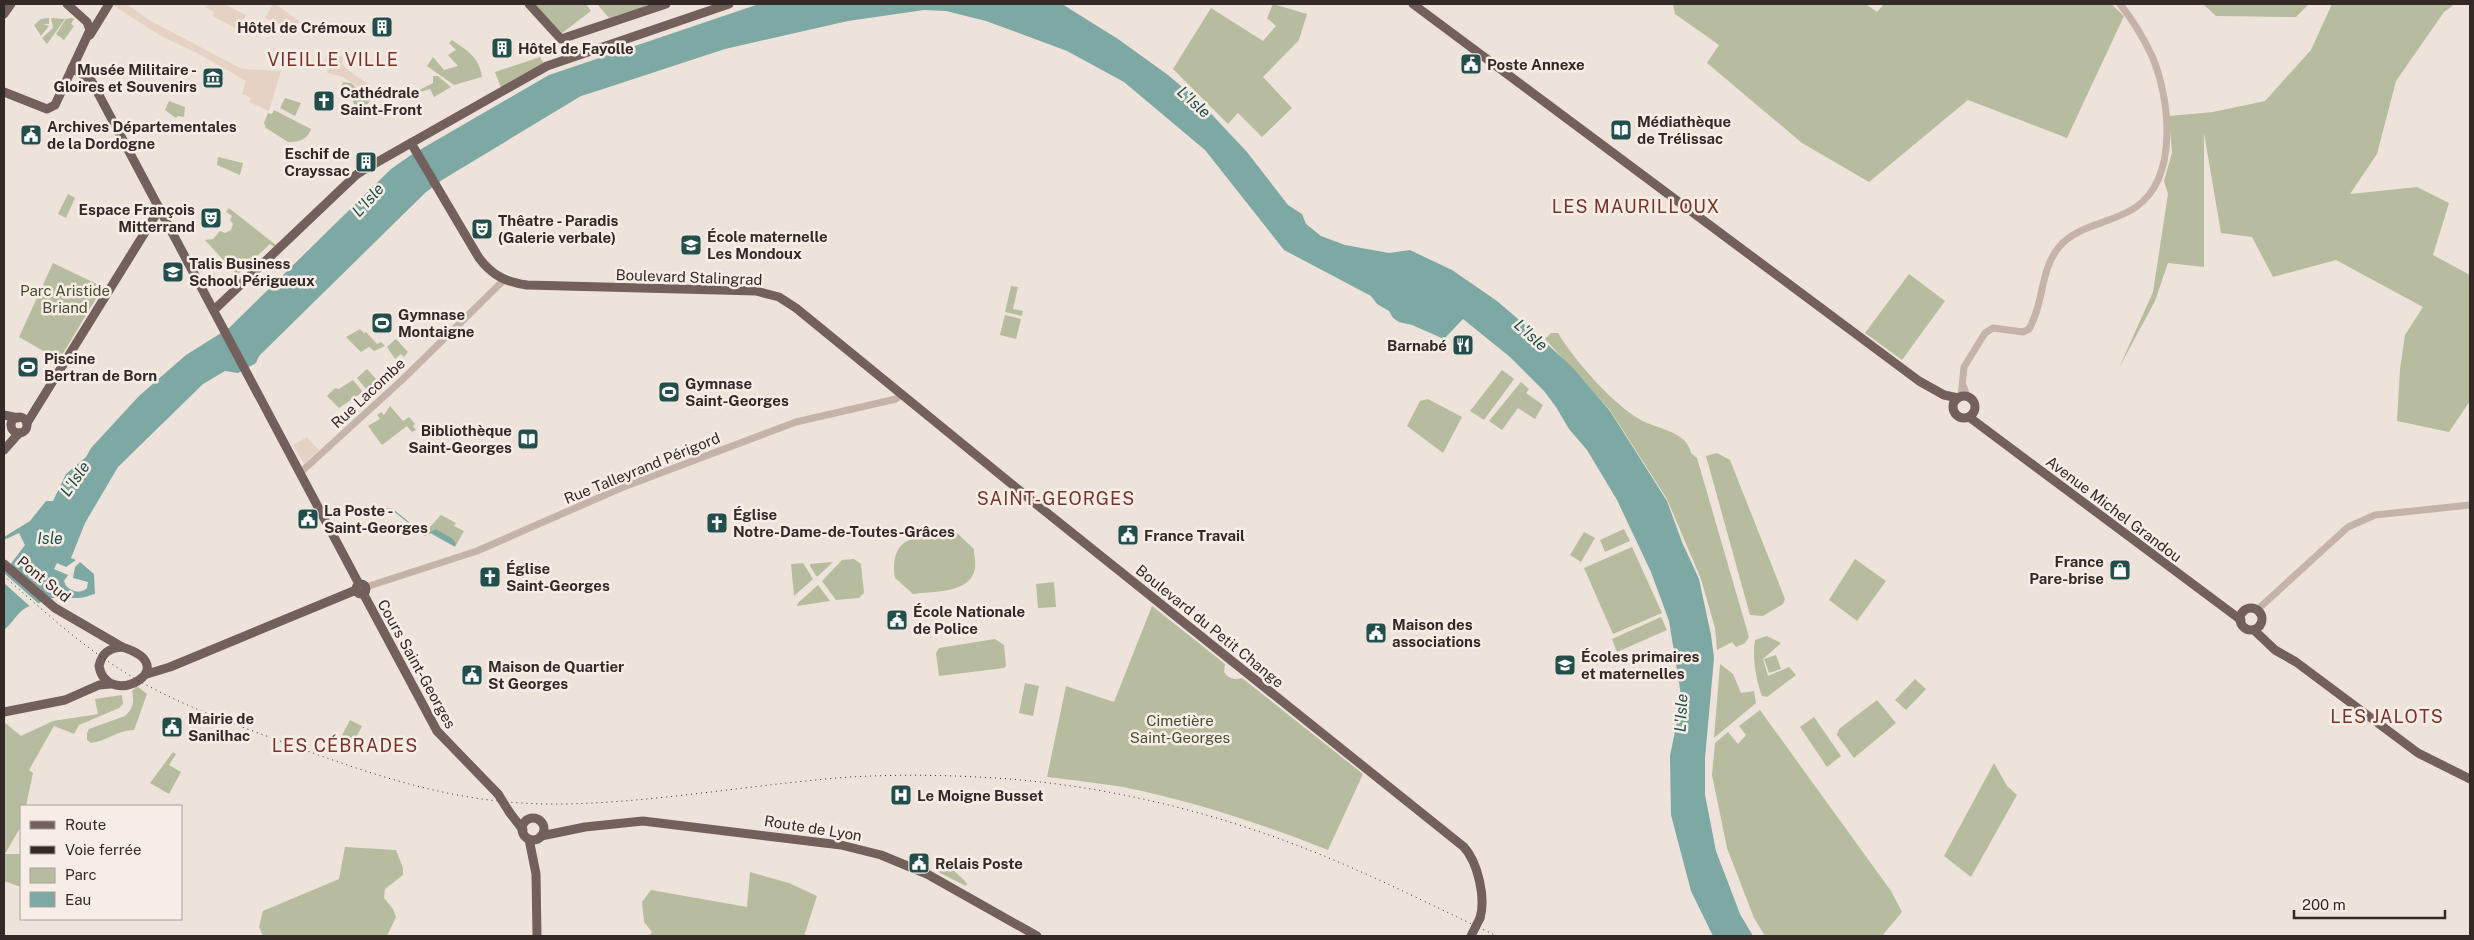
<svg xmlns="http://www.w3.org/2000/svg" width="2474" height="940" viewBox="0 0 2474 940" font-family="'Public Sans',sans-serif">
  <rect width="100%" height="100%" fill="#eee3db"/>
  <g fill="#b6bc9d">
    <polygon points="534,4 586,4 591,11 562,33"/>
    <polygon points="597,4 655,4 609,18"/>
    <polygon points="1273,4 1307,14 1299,40 1263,77 1292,108 1262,137 1238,113 1228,124 1173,69 1211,8 1263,41 1276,26 1267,18"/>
    <polygon points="1673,4 1866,4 1877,12 1884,4 2111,4 2124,16 2067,138 1968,100 1869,182 1802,143 1707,63 1719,45 1675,14"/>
    <polygon points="2203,4 2309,4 2296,17 2216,16"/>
    <polygon points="2332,4 2455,4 2444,12 2396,81 2377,154 2350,194 2417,187 2449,203 2433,255 2470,275 2470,401 2449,432 2397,421 2400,369 2405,335 2423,307 2336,260 2273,277 2252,237 2221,233 2204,133 2204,267 2168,263 2155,301 2119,368 2153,292 2168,194 2164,181 2172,153 2169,116 2213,112 2265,101 2311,50"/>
    <polygon points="49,18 49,24 43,24 49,26 41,36 34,25 41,19"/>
    <polygon points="51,18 65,19 47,44 42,38 53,28"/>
    <polygon points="72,18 74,19 71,24 74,26 64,40 56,34 66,19"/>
    <path d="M452,40c16,11 27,17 30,37l-28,8 -27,-19 6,-9 11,13 14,-4 -10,-11 8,-5 -7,-7z"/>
    <polygon points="540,57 544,64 501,88 495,72"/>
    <polygon points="433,76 438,76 451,87 434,97 430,89 420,92 419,90 433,83"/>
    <polygon points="343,82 351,83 370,100 361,117 349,116 350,112 359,112 360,108 353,103 354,99 340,94 345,91 341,87"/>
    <polygon points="285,98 301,103 295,116 280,108"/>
    <polygon points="169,101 185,107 184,117 178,116 176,118 165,110"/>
    <path d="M274,110l37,19c-4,11 -12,13 -23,13l-22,-14 -2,-5 4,-10 4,1z"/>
    <polygon points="218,157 243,163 240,175 217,165"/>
    <polygon points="68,194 75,198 66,218 58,214"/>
    <polygon points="229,208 276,245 274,247 270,244 237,275 205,240 213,239 220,231 225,233 231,230 233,224 230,220 232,216 226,212"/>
    <polygon points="53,263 103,287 59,360 19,337"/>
    <polygon points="1909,274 1945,301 1902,360 1865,333"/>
    <polygon points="1011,286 1018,287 1013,309 1023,311 1022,316 1005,312"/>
    <polygon points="1005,315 1021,319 1016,339 1000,335"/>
    <polygon points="360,329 364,333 366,332 377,344 381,342 385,346 374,351 369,347 361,352 346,337"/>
    <path d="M1551,333h7c17,28 53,69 81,86 17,10 48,12 52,34l6,5 52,179 -4,6 -9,4 -4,-5 -15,8 -2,-22 -14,-49 -34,-80 -57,-89 -65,-71z"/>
    <polygon points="396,339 408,352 404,357 401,354 395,359 387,347"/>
    <polygon points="367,369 376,379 376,383 366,389 357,378"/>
    <polygon points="1502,370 1514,379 1484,420 1470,411"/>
    <polygon points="353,380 363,392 339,408 327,396 335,388 339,389"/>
    <polygon points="1521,382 1529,389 1526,393 1543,405 1535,419 1518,408 1502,430 1489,421"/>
    <polygon points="1428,399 1462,417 1443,453 1407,426 1420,401"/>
    <polygon points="390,406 403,421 409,417 415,424 413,426 416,430 412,432 407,426 382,445 368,426 380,419 377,415 381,412 384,415"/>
    <polygon points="1717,453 1730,460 1785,599 1783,604 1763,616 1750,615 1706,456"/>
    <polygon points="441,515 456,523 454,526 464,531 455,547 426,531"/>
    <polygon points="1624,529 1630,541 1605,552 1600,540"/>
    <polygon points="1584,532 1595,538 1581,562 1570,555"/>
    <path d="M957,533l17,16c0,6 2,13 1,20 -5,25 -42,22 -62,25l-18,-16c-6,-47 26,-40 62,-45z"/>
    <polygon points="1632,547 1662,613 1613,634 1584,568"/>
    <polygon points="854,559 861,564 864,593 859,598 836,600 822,581 842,560"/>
    <polygon points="1855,559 1886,581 1857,621 1829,600"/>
    <polygon points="833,562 817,577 810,566 810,564"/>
    <polygon points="803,563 813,579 794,596 791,564"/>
    <polygon points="1054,582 1056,607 1038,608 1036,584"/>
    <polygon points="818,585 830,601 797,606 798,603"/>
    <path d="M1152,606l73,58 -1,8c5,7 10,8 18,6l121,96 -35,76c-66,-26 -135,-49 -205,-63 -25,-4 -50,-7 -76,-10l19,-91 48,16z"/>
    <polygon points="1661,617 1667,630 1617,652 1612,639"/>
    <path d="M1767,636l14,7 -18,16 5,17 21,-9 7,8 -29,22 -5,-1c-6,-16 -10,-39 -7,-56z"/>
    <polygon points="995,639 1004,645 1006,666 1004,668 939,676 936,653 939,648"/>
    <polygon points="1776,655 1781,669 1769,673 1764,659"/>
    <polygon points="1720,664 1733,674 1741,693 1754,691 1756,703 1714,738"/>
    <polygon points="1915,679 1926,689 1906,710 1895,700"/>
    <polygon points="1025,683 1039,686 1033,716 1019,713"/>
    <path d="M137,686l10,8 -13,36c-16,0 -27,11 -43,13l-4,-3v-7l2,-4 36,-13c9,-8 9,-15 7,-25z"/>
    <polygon points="122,695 123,704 119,708 79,725 74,734 54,726 29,770 33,773 26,806 21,806 21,826 5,854 21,854 21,887 4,881 4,722 21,736 53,721 98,714 95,699"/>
    <polygon points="1877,700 1896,723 1854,758 1837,735 1839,729"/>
    <polygon points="1760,710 1891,891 1902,912 1882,936 1765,936 1754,918 1727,848 1712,775 1715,743 1728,732 1738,744 1746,735 1739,726"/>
    <polygon points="1814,717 1841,756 1827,767 1800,727"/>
    <polygon points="350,720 362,726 350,750 338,743"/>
    <polygon points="173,752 176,754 169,765 181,772 169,794 150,783"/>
    <polygon points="1994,763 2007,786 2017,795 1971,877 1944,856"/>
    <polygon points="345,847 396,850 403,868 403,875 385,889 384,898 393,909 396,917 387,936 263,936 259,927 263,911 339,879"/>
    <polygon points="935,857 941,859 964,880 967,884 966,886 940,873 938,869 940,866"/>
    <polygon points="750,872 789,883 817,896 804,936 649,936 652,932 644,922 642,902 651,890 747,907"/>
  </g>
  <g fill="#e5d2c4">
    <polygon points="111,4 127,4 149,20 242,69 281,71 269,111 249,102 251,98 242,94 246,81 199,54 161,36"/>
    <polygon points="208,4 224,4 246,15 237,29 213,16 214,12 205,7"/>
    <polygon points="273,4 276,4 300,22 291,30 265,18"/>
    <polygon points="328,52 343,57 342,64 345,68 368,84 382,101 343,77 327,73 329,63 324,61"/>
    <polygon points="307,437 319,450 304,464 293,445"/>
  </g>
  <g fill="#7ea8a4">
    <path d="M759,4h303l56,35 50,36 32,27 47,50 41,53 14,9 4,10 15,12 24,9 44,8 21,-3 42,20 45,31 48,41 27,25 38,44 57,90 15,41 17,37 12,56 3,23 -9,100v37l11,56 24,63 13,22h-40l-22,-45 -20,-76 -1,-59 8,-40h2l1,-21 -12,-74 -18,-49 -34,-72 -30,-50 -18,-21 -13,-22 -12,-16 -34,-34 -47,-38 -19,20 -32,-14 -13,-3 -6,-4 -4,-7 -12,-7 -6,-8 -87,-46 -79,-100 -81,-68 -57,-31 -81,-30 -40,-10 -22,-1 -76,11 -123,28 -125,41 -19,6 -139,84 -17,13 -166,163 -3,7 -18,10 -13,-2 -22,13 -85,83 -33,56 -14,35 5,2 -10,7 -9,-4 -3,6 14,6 -4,6 2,5c6,6 14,8 21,2l1,-6 -15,-4 2,-11 5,-5 14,12 1,20c-5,1 -11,4 -16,4 -17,1 -34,-5 -46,11l-3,-3c-12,4 -16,16 -26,24v-71l6,6 15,-20 -6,-12 -15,7v-3l26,-16 16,-20h7l13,-27 20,-17 5,-9 48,-52 47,-41 43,-27 162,-159 20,-14 138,-80z"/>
    <polygon points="384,508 393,509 425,535 436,529 453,539 456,544 454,546 431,533 425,536 392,510"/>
  </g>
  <polygon fill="#eee3db" points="4,573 39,604 34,610 4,583"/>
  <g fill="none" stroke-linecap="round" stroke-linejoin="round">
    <g stroke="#c5b2a9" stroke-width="7">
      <polyline points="1963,385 1967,396"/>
      <path d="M1961,397l3,-30 21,-34 8,-5 30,4 6,-3c15,-25 11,-60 30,-82 19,-23 53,-23 77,-40 43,-30 34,-109 16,-151 -9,-19 -20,-37 -32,-52"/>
      <polyline points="301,472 402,380 504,280"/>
      <polyline points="366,587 477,551 621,488 796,422 896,399 901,394"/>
      <polyline points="2257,610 2348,527 2375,515 2470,505"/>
    </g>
    <g stroke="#735f5b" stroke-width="9">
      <polyline points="529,4 561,39 666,4"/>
      <polyline points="1413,4 1919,381 1944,395 1958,398"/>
      <polyline points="4,14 11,4"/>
      <polyline points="90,35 109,4"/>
      <polyline points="72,68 91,80 359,584"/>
      <polyline points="4,92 47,109 55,105 90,30 87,22 67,4"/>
      <path d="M411,143l68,115c13,17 26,24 48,27l229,6 23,6 17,11 240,196 428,343c14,16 22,51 16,71"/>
      <polyline points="214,310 356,175 365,169 547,66 729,4"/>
      <circle cx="1964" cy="407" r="11"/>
      <polyline points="4,415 18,418"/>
      <polyline points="1969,417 2241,620"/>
      <circle cx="19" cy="425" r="8"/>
      <polyline points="27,423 160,208"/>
      <polyline points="4,450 19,433"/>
      <polyline points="4,564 55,608 122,647"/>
      <circle cx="361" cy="589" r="5"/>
      <polyline points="363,593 437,731 498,794"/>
      <circle cx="2251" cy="619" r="11"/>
      <polyline points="2254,630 2275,650 2296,662 2418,753 2470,779"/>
      <path d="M122,647c65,20 -15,64 -23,19 3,-13 10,-18 23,-19z"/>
      <polyline points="147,674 170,667 356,590"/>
      <polyline points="4,712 65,700 99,685 110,684"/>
      <polyline points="510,813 523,830"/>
      <circle cx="533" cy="829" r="11"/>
      <polyline points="541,836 585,827 643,821 841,845 881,855 927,874 1037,936"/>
      <polyline points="529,839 536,874 537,936"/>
    </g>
    <path stroke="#332a28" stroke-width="1" stroke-dasharray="1 4" stroke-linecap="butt" d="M4,576c35,31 71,64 111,90 51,34 108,54 165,75 98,36 180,65 285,63 95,-2 190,-20 285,-27 53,-3 106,-2 159,2 102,8 204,33 300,71 64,25 126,57 188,86"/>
    <g stroke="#735f5b" stroke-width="9">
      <polyline points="498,794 510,813"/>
      <polyline points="1471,936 1480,918"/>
    </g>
  </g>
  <defs>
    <g id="building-square" transform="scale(1.125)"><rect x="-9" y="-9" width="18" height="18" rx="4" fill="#224f4c" stroke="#f7ede7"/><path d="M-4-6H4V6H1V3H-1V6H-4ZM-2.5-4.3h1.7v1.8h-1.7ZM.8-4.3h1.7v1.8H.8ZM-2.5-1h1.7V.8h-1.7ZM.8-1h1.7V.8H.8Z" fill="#fff"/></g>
    <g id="civic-square" transform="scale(1.125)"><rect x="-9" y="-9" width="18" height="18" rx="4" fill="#224f4c" stroke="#f7ede7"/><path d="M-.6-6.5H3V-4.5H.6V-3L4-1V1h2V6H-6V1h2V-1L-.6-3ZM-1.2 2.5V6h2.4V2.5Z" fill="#fff"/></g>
    <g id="museum-square" transform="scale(1.125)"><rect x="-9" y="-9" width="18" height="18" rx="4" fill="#224f4c" stroke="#f7ede7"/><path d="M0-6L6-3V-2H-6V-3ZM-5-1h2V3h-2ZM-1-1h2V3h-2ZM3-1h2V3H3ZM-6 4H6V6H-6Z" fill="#fff"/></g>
    <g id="church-square" transform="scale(1.125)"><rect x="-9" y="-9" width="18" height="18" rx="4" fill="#224f4c" stroke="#f7ede7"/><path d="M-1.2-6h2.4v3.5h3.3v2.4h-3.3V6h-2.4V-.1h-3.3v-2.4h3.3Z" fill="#fff"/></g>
    <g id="library-square" transform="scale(1.125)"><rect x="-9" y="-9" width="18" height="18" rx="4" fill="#224f4c" stroke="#f7ede7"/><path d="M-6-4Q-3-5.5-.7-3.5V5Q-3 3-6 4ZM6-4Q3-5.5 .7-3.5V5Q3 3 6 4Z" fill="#fff"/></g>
    <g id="theatre-square" transform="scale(1.125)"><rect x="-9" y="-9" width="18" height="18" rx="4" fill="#224f4c" stroke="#f7ede7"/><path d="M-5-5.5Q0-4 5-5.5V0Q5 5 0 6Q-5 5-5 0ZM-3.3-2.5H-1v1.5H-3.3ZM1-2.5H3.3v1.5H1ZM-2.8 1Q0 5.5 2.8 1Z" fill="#fff"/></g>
    <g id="school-square" transform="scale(1.125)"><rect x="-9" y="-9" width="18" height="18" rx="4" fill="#224f4c" stroke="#f7ede7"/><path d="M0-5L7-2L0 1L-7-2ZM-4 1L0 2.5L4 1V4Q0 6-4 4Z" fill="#fff"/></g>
    <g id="university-square" transform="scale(1.125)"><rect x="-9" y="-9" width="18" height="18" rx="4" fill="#224f4c" stroke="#f7ede7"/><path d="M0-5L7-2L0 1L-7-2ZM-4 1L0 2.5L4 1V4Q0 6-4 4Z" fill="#fff"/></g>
    <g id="stadium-square" transform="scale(1.125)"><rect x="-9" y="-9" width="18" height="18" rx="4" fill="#224f4c" stroke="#f7ede7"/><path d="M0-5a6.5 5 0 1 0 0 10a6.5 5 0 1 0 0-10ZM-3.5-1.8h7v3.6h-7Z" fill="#fff"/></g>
    <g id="restaurant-square" transform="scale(1.125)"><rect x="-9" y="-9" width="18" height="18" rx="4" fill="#224f4c" stroke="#f7ede7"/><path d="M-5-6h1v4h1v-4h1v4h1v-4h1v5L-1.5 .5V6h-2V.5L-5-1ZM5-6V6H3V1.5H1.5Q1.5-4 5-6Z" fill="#fff"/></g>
    <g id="shop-square" transform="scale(1.125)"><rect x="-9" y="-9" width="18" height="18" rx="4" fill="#224f4c" stroke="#f7ede7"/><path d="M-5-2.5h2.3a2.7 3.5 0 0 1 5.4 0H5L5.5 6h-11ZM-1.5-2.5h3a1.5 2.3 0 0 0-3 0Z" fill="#fff"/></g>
    <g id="hospital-square" transform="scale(1.125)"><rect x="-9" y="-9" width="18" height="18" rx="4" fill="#224f4c" stroke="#f7ede7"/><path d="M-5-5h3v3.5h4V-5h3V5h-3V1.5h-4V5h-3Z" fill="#fff"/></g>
  </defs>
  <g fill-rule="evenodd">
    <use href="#building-square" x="382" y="27"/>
    <use href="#building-square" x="502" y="48"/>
    <use href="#civic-square" x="1471" y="64"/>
    <use href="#museum-square" x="213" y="78"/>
    <use href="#church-square" x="324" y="101"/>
    <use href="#library-square" x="1621" y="130"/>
    <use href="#civic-square" x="31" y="135"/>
    <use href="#building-square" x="366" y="162"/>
    <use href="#theatre-square" x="211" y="218"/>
    <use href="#theatre-square" x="482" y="229"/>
    <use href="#school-square" x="691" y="245"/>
    <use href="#university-square" x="173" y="272"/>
    <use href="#stadium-square" x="382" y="323"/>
    <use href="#restaurant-square" x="1463" y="345"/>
    <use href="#stadium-square" x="28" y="367"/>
    <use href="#stadium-square" x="669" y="392"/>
    <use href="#library-square" x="528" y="439"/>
    <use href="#civic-square" x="308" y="519"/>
    <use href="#church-square" x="717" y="523"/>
    <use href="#civic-square" x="1128" y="535"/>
    <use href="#shop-square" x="2120" y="570"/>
    <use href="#church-square" x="490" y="577"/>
    <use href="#civic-square" x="897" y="620"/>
    <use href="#civic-square" x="1376" y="633"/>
    <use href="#school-square" x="1565" y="665"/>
    <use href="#civic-square" x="472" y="675"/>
    <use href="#civic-square" x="172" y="727"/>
    <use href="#hospital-square" x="901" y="795"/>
    <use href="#civic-square" x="919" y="863"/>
  </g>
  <g text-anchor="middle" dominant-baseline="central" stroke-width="5" stroke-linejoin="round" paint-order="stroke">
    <g font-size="15" font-weight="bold" fill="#332a28" stroke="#f7ede7" text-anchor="start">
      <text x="366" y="27" text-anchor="end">Hôtel de Crémoux</text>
      <text x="518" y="48">Hôtel de Fayolle</text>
      <text x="1487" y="64">Poste Annexe</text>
      <text x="197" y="69" text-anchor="end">Musée Militaire -<tspan x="197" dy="17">Gloires et Souvenirs</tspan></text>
      <text x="340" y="92">Cathédrale<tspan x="340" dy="17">Saint-Front</tspan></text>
      <text x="1637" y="121">Médiathèque<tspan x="1637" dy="17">de Trélissac</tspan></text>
      <text x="47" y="126">Archives Départementales<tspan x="47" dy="17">de la Dordogne</tspan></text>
      <text x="350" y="153" text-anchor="end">Eschif de<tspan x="350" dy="17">Crayssac</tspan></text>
      <text x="195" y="209" text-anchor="end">Espace François<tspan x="195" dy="17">Mitterrand</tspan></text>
      <text x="498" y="220">Thêatre - Paradis<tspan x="498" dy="17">(Galerie verbale)</tspan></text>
      <text x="707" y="236">École maternelle<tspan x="707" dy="17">Les Mondoux</tspan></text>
      <text x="189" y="263">Talis Business<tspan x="189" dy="17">School Périgueux</tspan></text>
      <text x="398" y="314">Gymnase<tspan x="398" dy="17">Montaigne</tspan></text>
      <text x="1447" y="345" text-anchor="end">Barnabé</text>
      <text x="44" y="358">Piscine<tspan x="44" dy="17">Bertran de Born</tspan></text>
      <text x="685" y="383">Gymnase<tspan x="685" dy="17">Saint-Georges</tspan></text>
      <text x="512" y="430" text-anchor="end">Bibliothèque<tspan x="512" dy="17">Saint-Georges</tspan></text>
      <text x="324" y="510">La Poste -<tspan x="324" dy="17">Saint-Georges</tspan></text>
      <text x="733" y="514">Église<tspan x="733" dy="17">Notre-Dame-de-Toutes-Grâces</tspan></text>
      <text x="1144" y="535">France Travail</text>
      <text x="2104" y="561" text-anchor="end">France<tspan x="2104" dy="17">Pare-brise</tspan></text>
      <text x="506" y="568">Église<tspan x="506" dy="17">Saint-Georges</tspan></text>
      <text x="913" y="611">École Nationale<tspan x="913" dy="17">de Police</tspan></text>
      <text x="1392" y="624">Maison des<tspan x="1392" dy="17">associations</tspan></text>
      <text x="1581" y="656">Écoles primaires<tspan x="1581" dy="17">et maternelles</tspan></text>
      <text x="488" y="666">Maison de Quartier<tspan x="488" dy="17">St Georges</tspan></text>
      <text x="188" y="718">Mairie de<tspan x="188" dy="17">Sanilhac</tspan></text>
      <text x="917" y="795">Le Moigne Busset</text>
      <text x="935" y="863">Relais Poste</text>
    </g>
    <g font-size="15" fill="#332a28" stroke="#f7ede7">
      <text transform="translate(689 277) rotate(2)">Boulevard Stalingrad</text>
      <text transform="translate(368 393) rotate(-43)">Rue Lacombe</text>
      <text transform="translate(642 468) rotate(-22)">Rue Talleyrand Périgord</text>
      <text transform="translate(2114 509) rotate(37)">Avenue Michel Grandou</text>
      <text transform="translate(44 579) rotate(39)">Pont Sud</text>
      <text transform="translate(1210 626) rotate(39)">Boulevard du Petit Change</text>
      <text transform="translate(417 664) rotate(61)">Cours Saint-Georges</text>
      <text transform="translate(813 828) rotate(9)">Route de Lyon</text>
    </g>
    <g font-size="15" fill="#474e2f" stroke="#f7ede7">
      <text x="65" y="290">Parc Aristide<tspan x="65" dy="17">Briand</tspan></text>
      <text x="1180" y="720">Cimetière<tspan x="1180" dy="17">Saint-Georges</tspan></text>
    </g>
    <g font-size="16" font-style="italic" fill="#224f4c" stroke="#f7ede7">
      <text transform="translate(1194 102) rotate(42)">L'Isle</text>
      <text transform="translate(368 200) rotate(-48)">L'Isle</text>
      <text transform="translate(1531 335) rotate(42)">L'Isle</text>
      <text transform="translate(75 479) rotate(-55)">L'Isle</text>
      <text x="50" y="538">Isle</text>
      <text transform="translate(1681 713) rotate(-87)">L'Isle</text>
    </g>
    <g font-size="18" letter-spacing="1" fill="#78322a" stroke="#f7ede7">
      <text x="333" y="59">VIEILLE VILLE</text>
      <text x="1636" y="206">LES MAURILLOUX</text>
      <text x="1056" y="498">SAINT-GEORGES</text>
      <text x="2387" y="716">LES JALOTS</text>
      <text x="345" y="745">LES CÉBRADES</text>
    </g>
  </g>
  <rect width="2474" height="940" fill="none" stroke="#332a28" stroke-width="10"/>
  <rect x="20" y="805" width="162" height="115" fill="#f7ede7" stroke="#a99f9b"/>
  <rect x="30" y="821" width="25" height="8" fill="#735f5b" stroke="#a99f9b"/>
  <text x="65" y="830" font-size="15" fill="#332a28">Route</text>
  <rect x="30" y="846" width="25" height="8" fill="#332a28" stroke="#a99f9b"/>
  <text x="65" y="855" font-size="15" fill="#332a28">Voie ferrée</text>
  <rect x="30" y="868" width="25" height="15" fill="#b6bc9d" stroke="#a99f9b"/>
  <text x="65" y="880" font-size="15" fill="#332a28">Parc</text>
  <rect x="30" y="892" width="25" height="15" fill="#7ea8a4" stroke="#a99f9b"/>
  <text x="65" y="905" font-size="15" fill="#332a28">Eau</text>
  <path d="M2294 910v8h151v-8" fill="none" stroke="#332a28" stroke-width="2.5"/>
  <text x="2302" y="910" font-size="15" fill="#332a28" stroke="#f7ede7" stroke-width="4" paint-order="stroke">200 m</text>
</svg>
